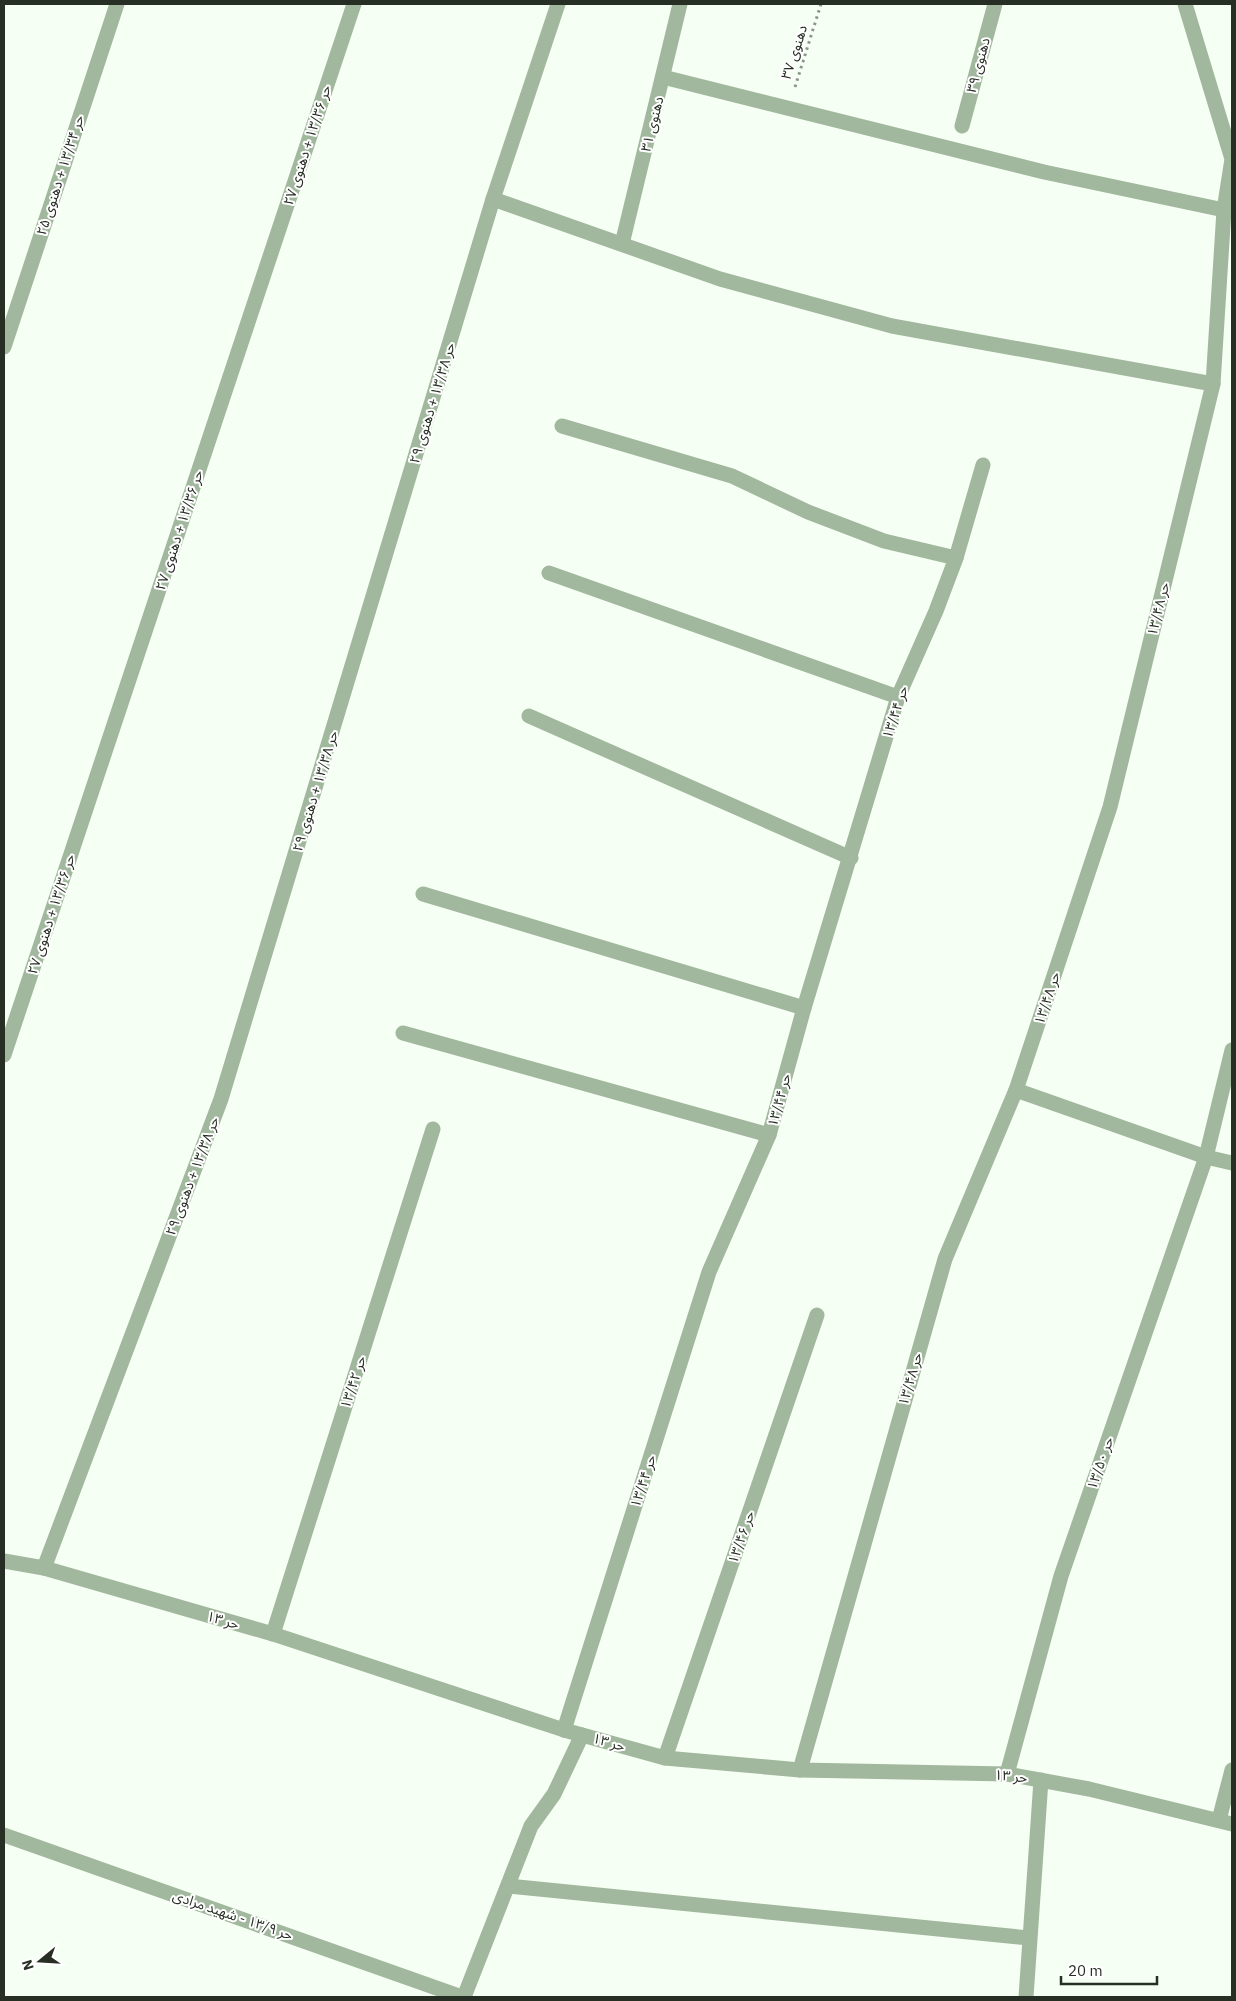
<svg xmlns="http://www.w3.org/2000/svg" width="1236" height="2001" viewBox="0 0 1236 2001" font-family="'IBM Plex Sans','Noto Sans Arabic',sans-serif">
  <rect width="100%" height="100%" fill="#f6fff4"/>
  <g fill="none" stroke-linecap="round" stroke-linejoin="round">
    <polyline stroke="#8c958a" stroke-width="3" stroke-dasharray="2.5 4" stroke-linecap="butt" points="795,87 821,4"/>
    <g stroke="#a2b89e" stroke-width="15">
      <polyline points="663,77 1044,172 1224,210"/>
      <polyline points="962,126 995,4"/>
      <polyline points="493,199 720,279 892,326 1213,384"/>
      <polyline points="622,244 680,4"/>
      <polyline points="4,347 117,4"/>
      <polyline points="562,426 732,476 808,512 884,541 956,558"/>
      <polyline points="549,573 898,697"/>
      <polyline points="529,716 851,858"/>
      <polyline points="423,894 804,1008"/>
      <polyline points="403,1033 769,1135"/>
      <polyline points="4,1055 354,4"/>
      <polyline points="1016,1090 1206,1157 1232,1163"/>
      <polyline points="4,1561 44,1568 273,1634 564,1730 665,1758 800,1770 1007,1774 1089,1789 1232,1824"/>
      <polyline points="44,1568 221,1099 493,199 558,4"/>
      <polyline points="273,1634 433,1129"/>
      <polyline points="564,1730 709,1272 769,1135 804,1008 898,697 936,611 956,558 983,465"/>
      <polyline points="665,1758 817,1315"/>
      <polyline points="800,1770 945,1259 1016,1090 1110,807 1213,384 1224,210 1232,159 1185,4"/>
      <polyline points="1007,1774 1061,1576 1206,1157 1232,1050"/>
      <polyline points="1219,1820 1232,1770"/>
      <polyline points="4,1835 462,1997"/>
      <polyline points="508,1886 1029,1938"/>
      <polyline points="464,1997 531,1826 554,1794 582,1735"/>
      <polyline points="1026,1997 1041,1780"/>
    </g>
  </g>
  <g text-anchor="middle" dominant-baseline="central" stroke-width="4" stroke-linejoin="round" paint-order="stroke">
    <g font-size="14" fill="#272f25" stroke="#fff">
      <text transform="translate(794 52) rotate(-72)">دهنوی ۳۷</text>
      <text transform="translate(978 65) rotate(-75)">دهنوی ۳۹</text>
      <text transform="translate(652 124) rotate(-76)">دهنوی ۳۱</text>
      <text transform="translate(307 145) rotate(-72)">حر ۱۳/۳۶ + دهنوی ۲۷</text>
      <text transform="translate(60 175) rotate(-72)">حر ۱۳/۳۴ + دهنوی ۲۵</text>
      <text transform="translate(432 403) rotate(-73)">حر ۱۳/۳۸ + دهنوی ۲۹</text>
      <text transform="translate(179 530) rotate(-72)">حر ۱۳/۳۶ + دهنوی ۲۷</text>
      <text transform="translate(1158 609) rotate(-76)">حر ۱۳/۴۸</text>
      <text transform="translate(895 712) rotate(-72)">حر ۱۳/۴۴</text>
      <text transform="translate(315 791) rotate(-73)">حر ۱۳/۳۸ + دهنوی ۲۹</text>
      <text transform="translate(51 914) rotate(-72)">حر ۱۳/۳۶ + دهنوی ۲۷</text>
      <text transform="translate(1047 998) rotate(-72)">حر ۱۳/۴۸</text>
      <text transform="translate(779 1100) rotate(-75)">حر ۱۳/۴۴</text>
      <text transform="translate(192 1176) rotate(-69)">حر ۱۳/۳۸ + دهنوی ۲۹</text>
      <text transform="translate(910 1379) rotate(-74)">حر ۱۳/۴۸</text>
      <text transform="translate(353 1382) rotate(-72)">حر ۱۳/۴۲</text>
      <text transform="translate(1100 1463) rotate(-71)">حر ۱۳/۵۰</text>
      <text transform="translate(643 1481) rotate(-72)">حر ۱۳/۴۴</text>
      <text transform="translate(741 1537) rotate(-71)">حر ۱۳/۴۶</text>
      <text transform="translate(223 1620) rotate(16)">حر ۱۳</text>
      <text transform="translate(609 1742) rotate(16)">حر ۱۳</text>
      <text transform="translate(1011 1776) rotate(6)">حر ۱۳</text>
      <text transform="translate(233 1915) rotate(19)">حر ۱۳/۹ - شهید مرادی</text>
    </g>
  </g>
  <rect width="1236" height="2001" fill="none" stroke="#272f25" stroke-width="10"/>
  <g transform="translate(40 1961) rotate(252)" stroke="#ffffff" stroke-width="4" paint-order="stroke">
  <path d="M0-4L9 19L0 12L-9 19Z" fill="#272f25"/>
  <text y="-8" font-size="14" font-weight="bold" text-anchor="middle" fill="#272f25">N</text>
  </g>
  <path d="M1061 1976v8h96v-8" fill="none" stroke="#272f25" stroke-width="2.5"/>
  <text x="1068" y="1976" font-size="15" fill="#272f25" stroke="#ffffff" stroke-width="4" paint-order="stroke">20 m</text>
</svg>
